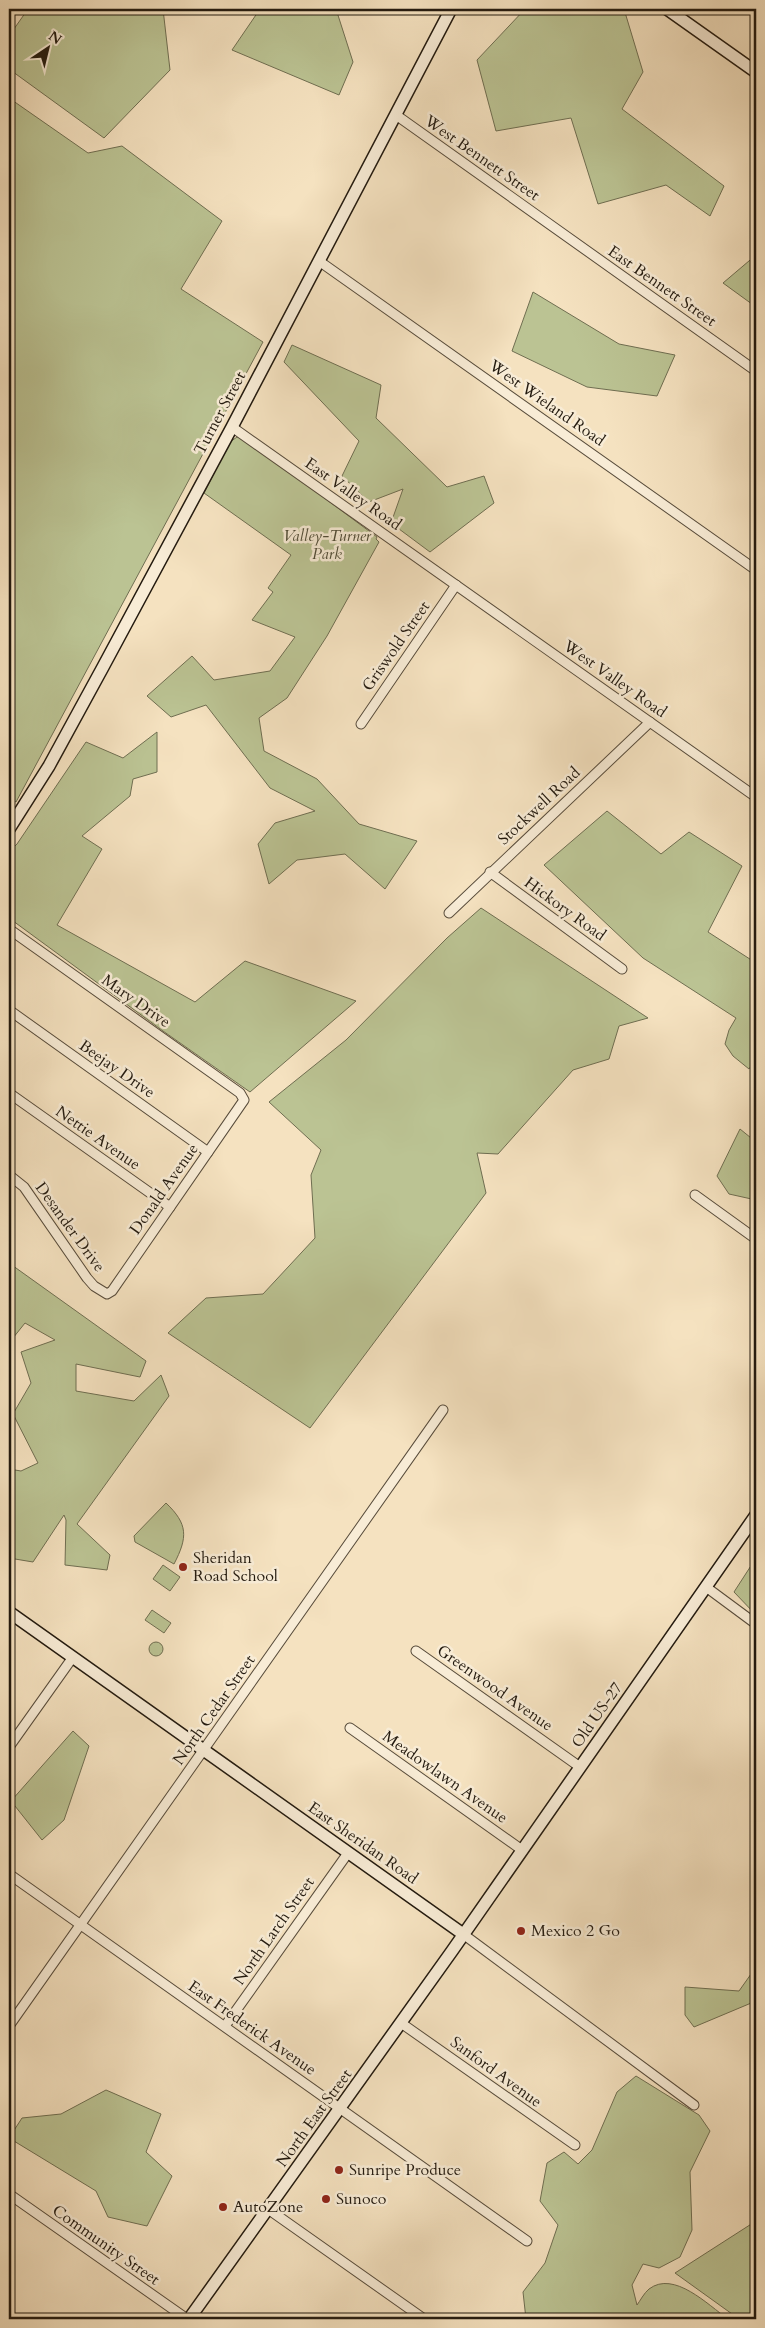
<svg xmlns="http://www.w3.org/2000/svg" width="765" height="2328" viewBox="0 0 765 2328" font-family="Cardo,serif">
  <rect width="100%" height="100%" fill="#f5e2c0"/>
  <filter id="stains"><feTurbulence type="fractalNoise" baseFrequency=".004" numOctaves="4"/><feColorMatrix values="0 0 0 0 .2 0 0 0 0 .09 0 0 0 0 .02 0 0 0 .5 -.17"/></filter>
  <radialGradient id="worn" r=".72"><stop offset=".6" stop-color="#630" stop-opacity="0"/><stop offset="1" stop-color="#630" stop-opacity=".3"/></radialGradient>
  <g fill="#bbc393" stroke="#6f6e51">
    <polygon points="28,9 163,9 170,70 104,138 9,69 9,36"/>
    <polygon points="260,9 336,9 353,62 339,95 232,50"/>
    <polygon points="525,9 624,9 643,72 622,109 724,186 710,216 666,185 598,204 571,118 496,131 477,60"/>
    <polygon points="9,98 88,153 122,146 222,221 181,289 263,342 16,802 9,797"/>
    <polygon points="756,255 756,307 723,283"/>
    <polygon points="533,292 619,344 675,355 657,396 587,387 512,351"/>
    <polygon points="292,345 381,385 376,418 447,487 484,476 494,503 430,552 391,523 403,489 369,502 342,476 359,441 284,362"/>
    <polygon points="237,437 245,439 377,537 376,539 379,542 327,636 287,698 259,718 264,751 317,779 359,824 417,841 385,889 345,854 297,860 269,884 258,844 275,823 315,811 270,788 206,705 171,717 147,696 192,656 214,680 270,671 295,637 252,620 273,592 268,588 291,555 204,493 230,442"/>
    <polygon points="157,732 157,772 133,779 130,796 82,836 102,849 57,925 195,1002 245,961 356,1001 250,1092 163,1031 9,918 9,852 17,844 86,742 123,758"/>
    <polygon points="607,811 661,854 689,832 742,866 708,932 756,963 756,1058 749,1069 733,1056 725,1044 729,1030 736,1018 643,958 544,865"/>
    <polygon points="481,908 648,1018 619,1026 609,1059 573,1070 498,1154 477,1153 486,1193 310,1428 168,1333 206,1298 263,1294 315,1238 311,1175 321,1150 269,1102 346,1040 447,938"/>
    <polygon points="740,1129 756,1142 756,1200 729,1194 717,1176"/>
    <polygon points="9,1263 146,1361 140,1377 76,1364 76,1391 134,1401 161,1375 169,1396 77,1524 110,1555 107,1570 65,1565 66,1520 64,1515 33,1562 9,1558 9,1469 21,1471 38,1463 13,1414 31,1383 21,1352 55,1340 25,1323 9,1343"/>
    <path d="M166,1503c22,21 22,34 8,61l-39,-22 -1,-6z"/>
    <polygon points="756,1558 756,1615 734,1592"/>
    <polygon points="163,1565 180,1577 170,1591 153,1579"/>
    <polygon points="152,1610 171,1623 164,1633 145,1620"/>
    <circle cx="156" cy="1649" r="7"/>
    <polygon points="73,1731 89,1746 64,1820 42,1840 11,1801"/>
    <polygon points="756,1967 756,2001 694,2027 685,2015 685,1987 739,1991"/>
    <path d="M636,2076l63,39 11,16 -20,41 2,58 -12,27 -21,11 -16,-4 -11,21 5,20c3,-4 7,-12 12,-16 25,-19 59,16 79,30h-202l-3,-27 22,-29 13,-38 -18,-24 7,-38 17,-11 14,12 14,-14 25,-58z"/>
    <polygon points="106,2090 161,2114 146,2152 172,2176 147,2226 108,2217 96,2191 9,2138 22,2118 61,2114"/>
    <polygon points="756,2221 756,2319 739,2319 675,2273"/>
  </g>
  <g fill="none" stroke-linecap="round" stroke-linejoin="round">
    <polyline stroke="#6c7c71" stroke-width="2" points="9,13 12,9"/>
    <g stroke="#584c3b" stroke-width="11">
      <g id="street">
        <polyline points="396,115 756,371"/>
        <polyline points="319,261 756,570"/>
        <polyline points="232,427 756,797"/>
        <polyline points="361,724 456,585"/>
        <polyline points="490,872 622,969"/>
        <polyline points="449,913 650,722"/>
        <polyline points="9,929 240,1093 244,1100 112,1291 107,1294 94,1286 87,1278 24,1187 9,1175"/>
        <polyline points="9,1010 208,1152"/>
        <polyline points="9,1093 170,1207"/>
        <polyline points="695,1195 756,1239"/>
        <polyline points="706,1587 756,1624"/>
        <polyline points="416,1651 580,1767"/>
        <polyline points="350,1728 522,1850"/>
        <polyline points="9,1747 73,1657"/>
        <polyline points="756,1855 756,1864"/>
        <polyline points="9,1874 527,2241"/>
        <polyline points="463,1934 694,2105"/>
        <polyline points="401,2023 575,2145"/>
        <polyline points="9,2026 443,1410"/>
        <polyline points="225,2026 348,1853"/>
        <polyline points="9,2194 187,2319"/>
        <polyline points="268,2209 424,2319"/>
      </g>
    </g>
    <g stroke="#231a0f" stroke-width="14">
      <g id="secondary">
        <polyline points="667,9 756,72"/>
        <polyline points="9,829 49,766 103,667 232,427 451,9"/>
        <polyline points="9,1612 463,1934"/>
        <polyline points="189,2319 452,1951 756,1515"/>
      </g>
    </g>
    <use href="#street" stroke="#f8ecd6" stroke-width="9"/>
    <use href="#secondary" stroke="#f8ecd6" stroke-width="11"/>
  </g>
  <g fill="#8f2418" stroke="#f8ecd6" stroke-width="2">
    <circle cx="183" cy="1567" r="5"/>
    <circle cx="521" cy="1931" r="5"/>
    <circle cx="339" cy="2170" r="5"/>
    <circle cx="326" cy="2199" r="5"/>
    <circle cx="223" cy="2207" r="5"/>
  </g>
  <g text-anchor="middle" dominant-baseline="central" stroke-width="5" stroke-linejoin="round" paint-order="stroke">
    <g font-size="16" fill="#231a0f" stroke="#f8ecd6">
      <text transform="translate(482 158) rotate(35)">West Bennett Street</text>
      <text transform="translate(662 286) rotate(35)">East Bennett Street</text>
      <text transform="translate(547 403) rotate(35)">West Wieland Road</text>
      <text transform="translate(220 413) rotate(-62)">Turner Street</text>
      <text transform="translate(353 494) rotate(35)">East Valley Road</text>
      <text transform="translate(396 646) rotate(-55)">Griswold Street</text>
      <text transform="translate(615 679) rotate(35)">West Valley Road</text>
      <text transform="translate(539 806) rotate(-43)">Stockwell Road</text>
      <text transform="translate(565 909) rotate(36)">Hickory Road</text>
      <text transform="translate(136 1001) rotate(35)">Mary Drive</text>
      <text transform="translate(117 1069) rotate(35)">Beejay Drive</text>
      <text transform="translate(98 1138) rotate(35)">Nettie Avenue</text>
      <text transform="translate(164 1189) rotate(-55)">Donald Avenue</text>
      <text transform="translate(70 1227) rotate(54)">Desander Drive</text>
      <text transform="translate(495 1688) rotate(35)">Greenwood Avenue</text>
      <text transform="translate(214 1710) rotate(-55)">North Cedar Street</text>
      <text transform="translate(597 1715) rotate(-55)">Old US-27</text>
      <text transform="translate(445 1777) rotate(35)">Meadowlawn Avenue</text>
      <text transform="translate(363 1843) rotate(35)">East Sheridan Road</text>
      <text transform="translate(274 1931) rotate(-55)">North Larch Street</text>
      <text transform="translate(252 2028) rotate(35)">East Frederick Avenue</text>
      <text transform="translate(496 2072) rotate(36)">Sanford Avenue</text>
      <text transform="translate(314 2118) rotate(-54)">North East Street</text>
      <text transform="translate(106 2245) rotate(35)">Community Street</text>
    </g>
    <g font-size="16" font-style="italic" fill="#514d37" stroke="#f8ecd6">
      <text x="327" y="536">Valley-Turner<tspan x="327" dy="18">Park</tspan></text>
    </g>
    <g font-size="16" fill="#231a0f" stroke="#f8ecd6" text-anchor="start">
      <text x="193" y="1558">Sheridan<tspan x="193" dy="18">Road School</tspan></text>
      <text x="531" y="1931">Mexico 2 Go</text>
      <text x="349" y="2170">Sunripe Produce</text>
      <text x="336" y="2199">Sunoco</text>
      <text x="233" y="2207">AutoZone</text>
    </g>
  </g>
  <rect width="765" height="2328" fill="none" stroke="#f5e2c0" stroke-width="30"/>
  <rect x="10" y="10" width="745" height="2308" fill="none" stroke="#231a0f" stroke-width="2.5"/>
  <rect x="15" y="15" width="735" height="2298" fill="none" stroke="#231a0f"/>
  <g transform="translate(48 48) rotate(35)" stroke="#f8ecd6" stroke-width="4" paint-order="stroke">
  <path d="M0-4L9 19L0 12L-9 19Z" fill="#231a0f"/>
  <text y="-8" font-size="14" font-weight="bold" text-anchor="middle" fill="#231a0f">N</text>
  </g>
  <rect width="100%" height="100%" filter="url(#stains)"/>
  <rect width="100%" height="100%" fill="url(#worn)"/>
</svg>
